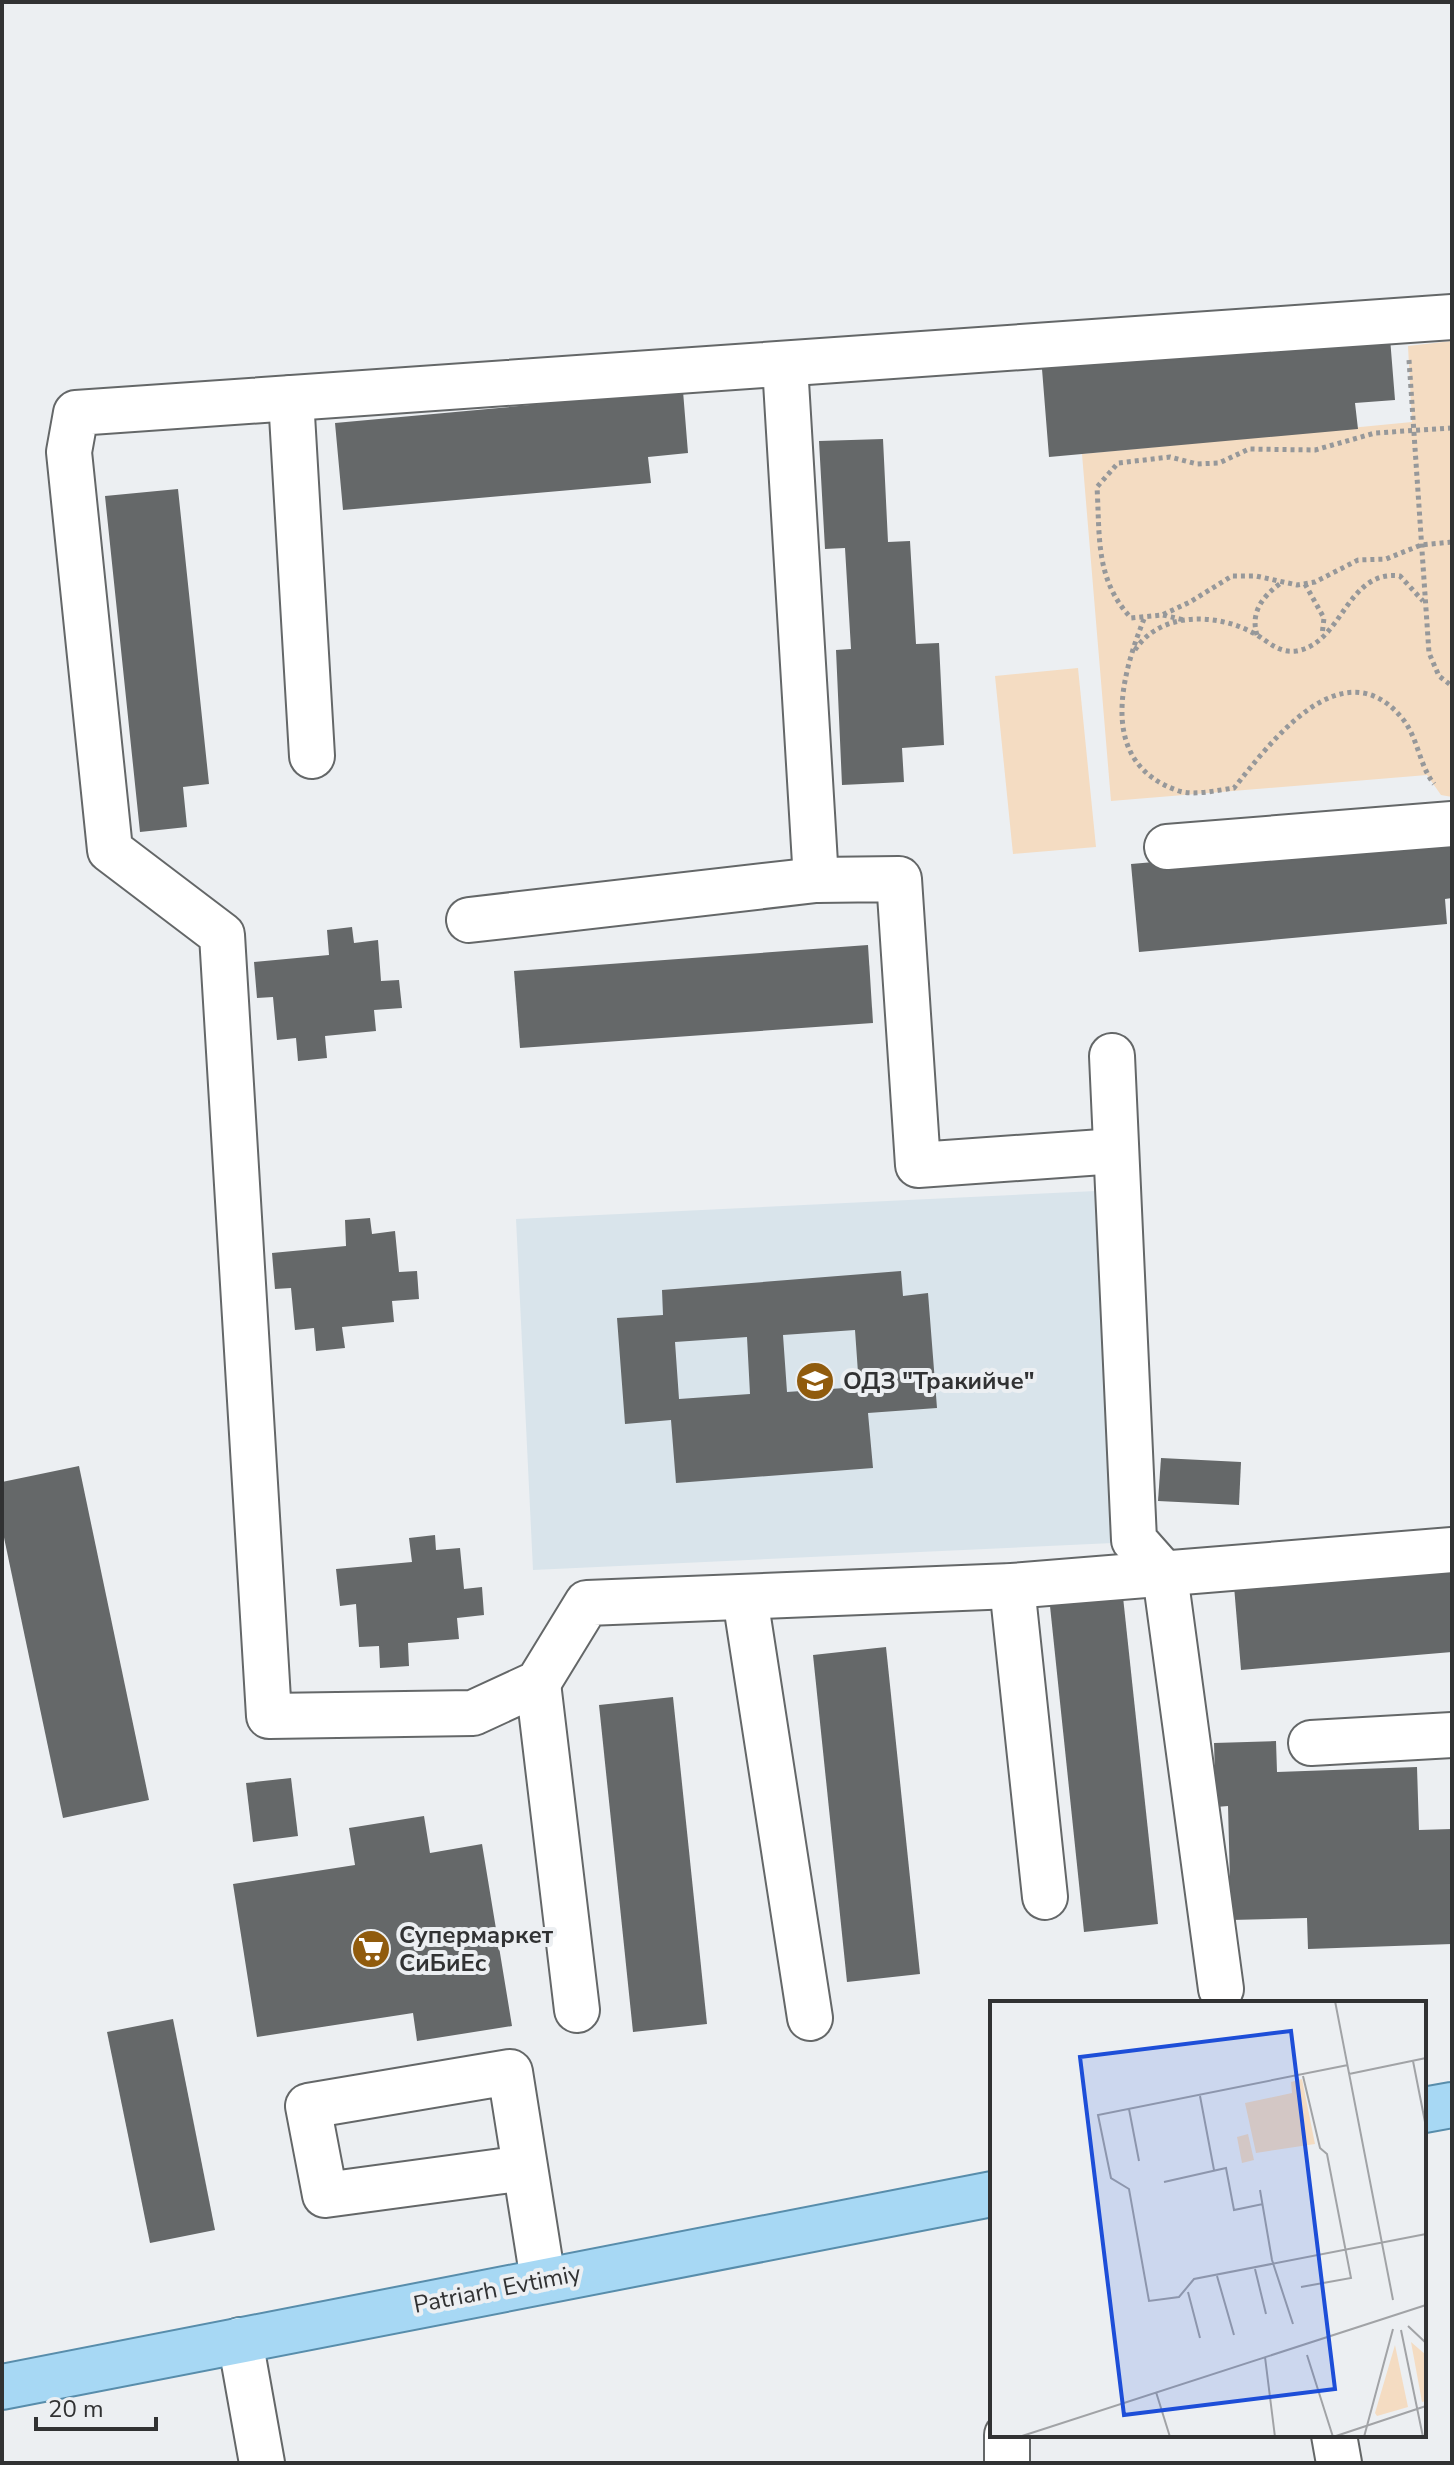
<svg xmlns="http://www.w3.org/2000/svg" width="1454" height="2465" viewBox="0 0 1454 2465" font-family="'Nunito Sans',sans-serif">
  <rect width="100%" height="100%" fill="#eceff2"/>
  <polygon fill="#d9e4eb" points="1096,1191 1113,1543 533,1570 516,1219"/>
  <g fill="#f4dcc2">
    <polygon points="1452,341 1452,797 1441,795 1427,775 1111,801 1082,454 1412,422 1408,346"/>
    <polygon points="1078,668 1096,847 1013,854 995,676"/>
  </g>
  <g fill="#656869" fill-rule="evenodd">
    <polygon points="1390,338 1395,400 1355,403 1358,429 1049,457 1042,369"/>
    <polygon points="683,391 688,453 648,457 651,483 343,510 335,423"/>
    <polygon points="883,439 888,542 910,541 916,644 939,643 944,745 902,748 904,782 842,785 836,650 851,649 845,548 825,549 819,441"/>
    <polygon points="178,489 209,784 183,787 187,827 140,832 105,496"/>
    <polygon points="1452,836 1452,898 1445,899 1447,924 1139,952 1131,864"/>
    <polygon points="352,927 354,943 378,940 381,981 399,980 402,1008 374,1010 376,1031 325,1036 327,1058 298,1061 296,1038 277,1040 273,997 257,998 254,962 329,955 327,930"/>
    <polygon points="868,945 873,1023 520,1048 514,971"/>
    <polygon points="370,1218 372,1234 395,1231 399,1272 417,1271 419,1299 392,1301 394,1322 342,1327 345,1348 316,1351 314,1328 295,1330 291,1288 275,1289 272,1253 346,1246 345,1220"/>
    <path d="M901,1271l2,25 25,-3 9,115 -69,5 5,55 -197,15 -5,-63 -46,4 -8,-106 46,-3 -1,-25zM855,1330l4,57 -72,5 -4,-57zM747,1337l3,57 -71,5 -4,-57z"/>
    <polygon points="1161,1458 1241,1462 1239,1505 1158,1501"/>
    <polygon points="79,1466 149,1800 63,1818 2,1528 2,1482"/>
    <polygon points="435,1535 436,1550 460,1548 464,1589 482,1587 484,1615 457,1618 459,1639 408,1643 409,1666 380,1668 379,1646 359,1647 356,1604 340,1606 336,1569 412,1562 409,1538"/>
    <polygon points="1452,1568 1452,1652 1241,1670 1234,1586"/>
    <polygon points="1123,1597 1158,1924 1084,1932 1050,1606"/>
    <polygon points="886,1647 920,1974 847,1982 813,1655"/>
    <polygon points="673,1697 707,2024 633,2032 599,1705"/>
    <polygon points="1276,1741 1277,1772 1417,1767 1419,1830 1452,1829 1452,1944 1308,1949 1307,1918 1231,1920 1228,1806 1216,1807 1214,1743"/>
    <polygon points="291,1778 298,1836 253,1842 246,1783"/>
    <polygon points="424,1816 430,1853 482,1844 512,2026 417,2041 413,2013 257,2037 233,1884 355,1865 349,1828"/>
    <polygon points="173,2019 215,2230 150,2243 107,2032"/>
  </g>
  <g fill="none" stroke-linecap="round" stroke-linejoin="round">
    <g stroke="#646768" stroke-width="48">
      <g id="minor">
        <polyline points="1452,317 76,413 69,452 110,850 222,935 269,1716 473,1713 538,1683 587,1603 1012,1586 1452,1550"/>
        <polyline points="785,365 816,880"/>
        <polyline points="291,398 312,756"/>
        <polyline points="1167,847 1452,824"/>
        <polyline points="469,920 816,880 899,879 918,1165 1116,1151"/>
        <polyline points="1112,1056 1134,1540 1165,1575 1221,1989"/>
        <polyline points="1012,1586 1045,1897"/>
        <polyline points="745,1598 810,2018"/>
        <polyline points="538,1683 577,2010"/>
        <polyline points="1311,1743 1452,1735"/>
        <polyline points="525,2168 325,2195 308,2106 510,2072 543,2280"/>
        <polyline points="240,2340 262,2463"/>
        <polyline points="1007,2435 1007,2463"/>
        <polyline points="1334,2435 1339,2463"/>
      </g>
    </g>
    <g stroke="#588dab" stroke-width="48">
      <g id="major">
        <polyline points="1424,2110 1452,2105"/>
        <polyline points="2,2387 992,2194"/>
      </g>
    </g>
    <g stroke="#96989a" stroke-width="5" stroke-dasharray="4 4" stroke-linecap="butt">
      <polyline points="1409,360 1429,653 1439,676 1452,686"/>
      <path d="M1452,428l-77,5 -60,17 -66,-1 -30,14 -22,1 -27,-7 -52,6 -21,24c3,50 -2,92 34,131l31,-3 28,-13 42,-26h24l41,9 18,-3 43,-22 28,-1 35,-14 31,-3"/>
      <polyline points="1305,584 1324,618 1322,635"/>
      <polyline points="1163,615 1184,620"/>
      <path d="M1144,619c-24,60 -46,145 35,172 15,5 39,-1 55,-3 36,-45 108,-142 168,-70 16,19 17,47 32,66"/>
      <path d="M1257,635c-7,-23 6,-39 24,-52"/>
      <path d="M1135,650c26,-40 85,-37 122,-15 13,8 22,18 39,16 47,-7 50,-82 104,-75l23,25"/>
    </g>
    <use href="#minor" stroke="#fff" stroke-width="44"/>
    <use href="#major" stroke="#a7d8f4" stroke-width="44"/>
  </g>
  <defs>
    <g id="school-disc" transform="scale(2)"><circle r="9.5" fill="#905b0d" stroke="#eceff2"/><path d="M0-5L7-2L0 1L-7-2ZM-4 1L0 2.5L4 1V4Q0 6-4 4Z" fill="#fff"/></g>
    <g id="supermarket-disc" transform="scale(2)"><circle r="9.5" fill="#905b0d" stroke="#eceff2"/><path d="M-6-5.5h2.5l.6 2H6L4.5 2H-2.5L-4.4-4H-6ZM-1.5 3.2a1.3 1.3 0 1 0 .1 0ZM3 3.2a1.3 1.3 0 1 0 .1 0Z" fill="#fff"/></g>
  </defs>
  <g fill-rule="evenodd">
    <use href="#school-disc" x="815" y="1381"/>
    <use href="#supermarket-disc" x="371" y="1949"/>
  </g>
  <g text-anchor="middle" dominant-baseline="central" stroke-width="8" stroke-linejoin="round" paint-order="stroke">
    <g font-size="24" font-weight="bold" fill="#313233" stroke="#eceff2" text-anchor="start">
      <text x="843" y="1381">ОДЗ "Тракийче"</text>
      <text x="399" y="1935">Супермаркет<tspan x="399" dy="28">СиБиЕс</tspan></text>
    </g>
    <g font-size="24" fill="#313233" stroke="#eceff2">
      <text transform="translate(497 2289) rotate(-11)">Patriarh Evtimiy</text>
    </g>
  </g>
  <g transform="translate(990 2001)">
    <rect width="436" height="436" fill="#eceff2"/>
    <path d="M312,78l13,65 -59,9 -11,-50 47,-10 -1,-11zM258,133l6,26 -12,3 -5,-26zM421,341l15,13v46l-4,1zM405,344l13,62 -31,9 -2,-3z" fill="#f4dcc2"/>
    <path fill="none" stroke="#a1a3a6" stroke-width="2" d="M345,0l58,299M423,60l13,66M358,64l-250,50 13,63 18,11 20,112 30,-4 15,-18 232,-45M359,73l77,-16M210,95l14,74M139,108l10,52M174,181l62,-14 8,42 29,-6M270,189l12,70 21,64M265,268l11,45M227,275l17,59M311,286l50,-9 -24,-124 -7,-6 -17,-72M198,291l12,46M418,325l18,17M411,329l22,107M317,354l26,82M275,356l10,80M166,391l14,45M29,436l407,-132M343,436l93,-31M374,436l29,-108"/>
    <path fill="#1d4ed8" fill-opacity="0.15" stroke="#1d4ed8" stroke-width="4" d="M301,30l44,358 -211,26 -44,-358z"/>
    <rect width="436" height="436" fill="none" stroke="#313233" stroke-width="4"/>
  </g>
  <rect width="1454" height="2465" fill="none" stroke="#313233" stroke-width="8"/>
  <path d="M36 2417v12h120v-12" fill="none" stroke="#313233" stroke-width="4"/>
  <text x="48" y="2417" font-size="24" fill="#313233" stroke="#eceff2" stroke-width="6" paint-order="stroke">20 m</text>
</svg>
